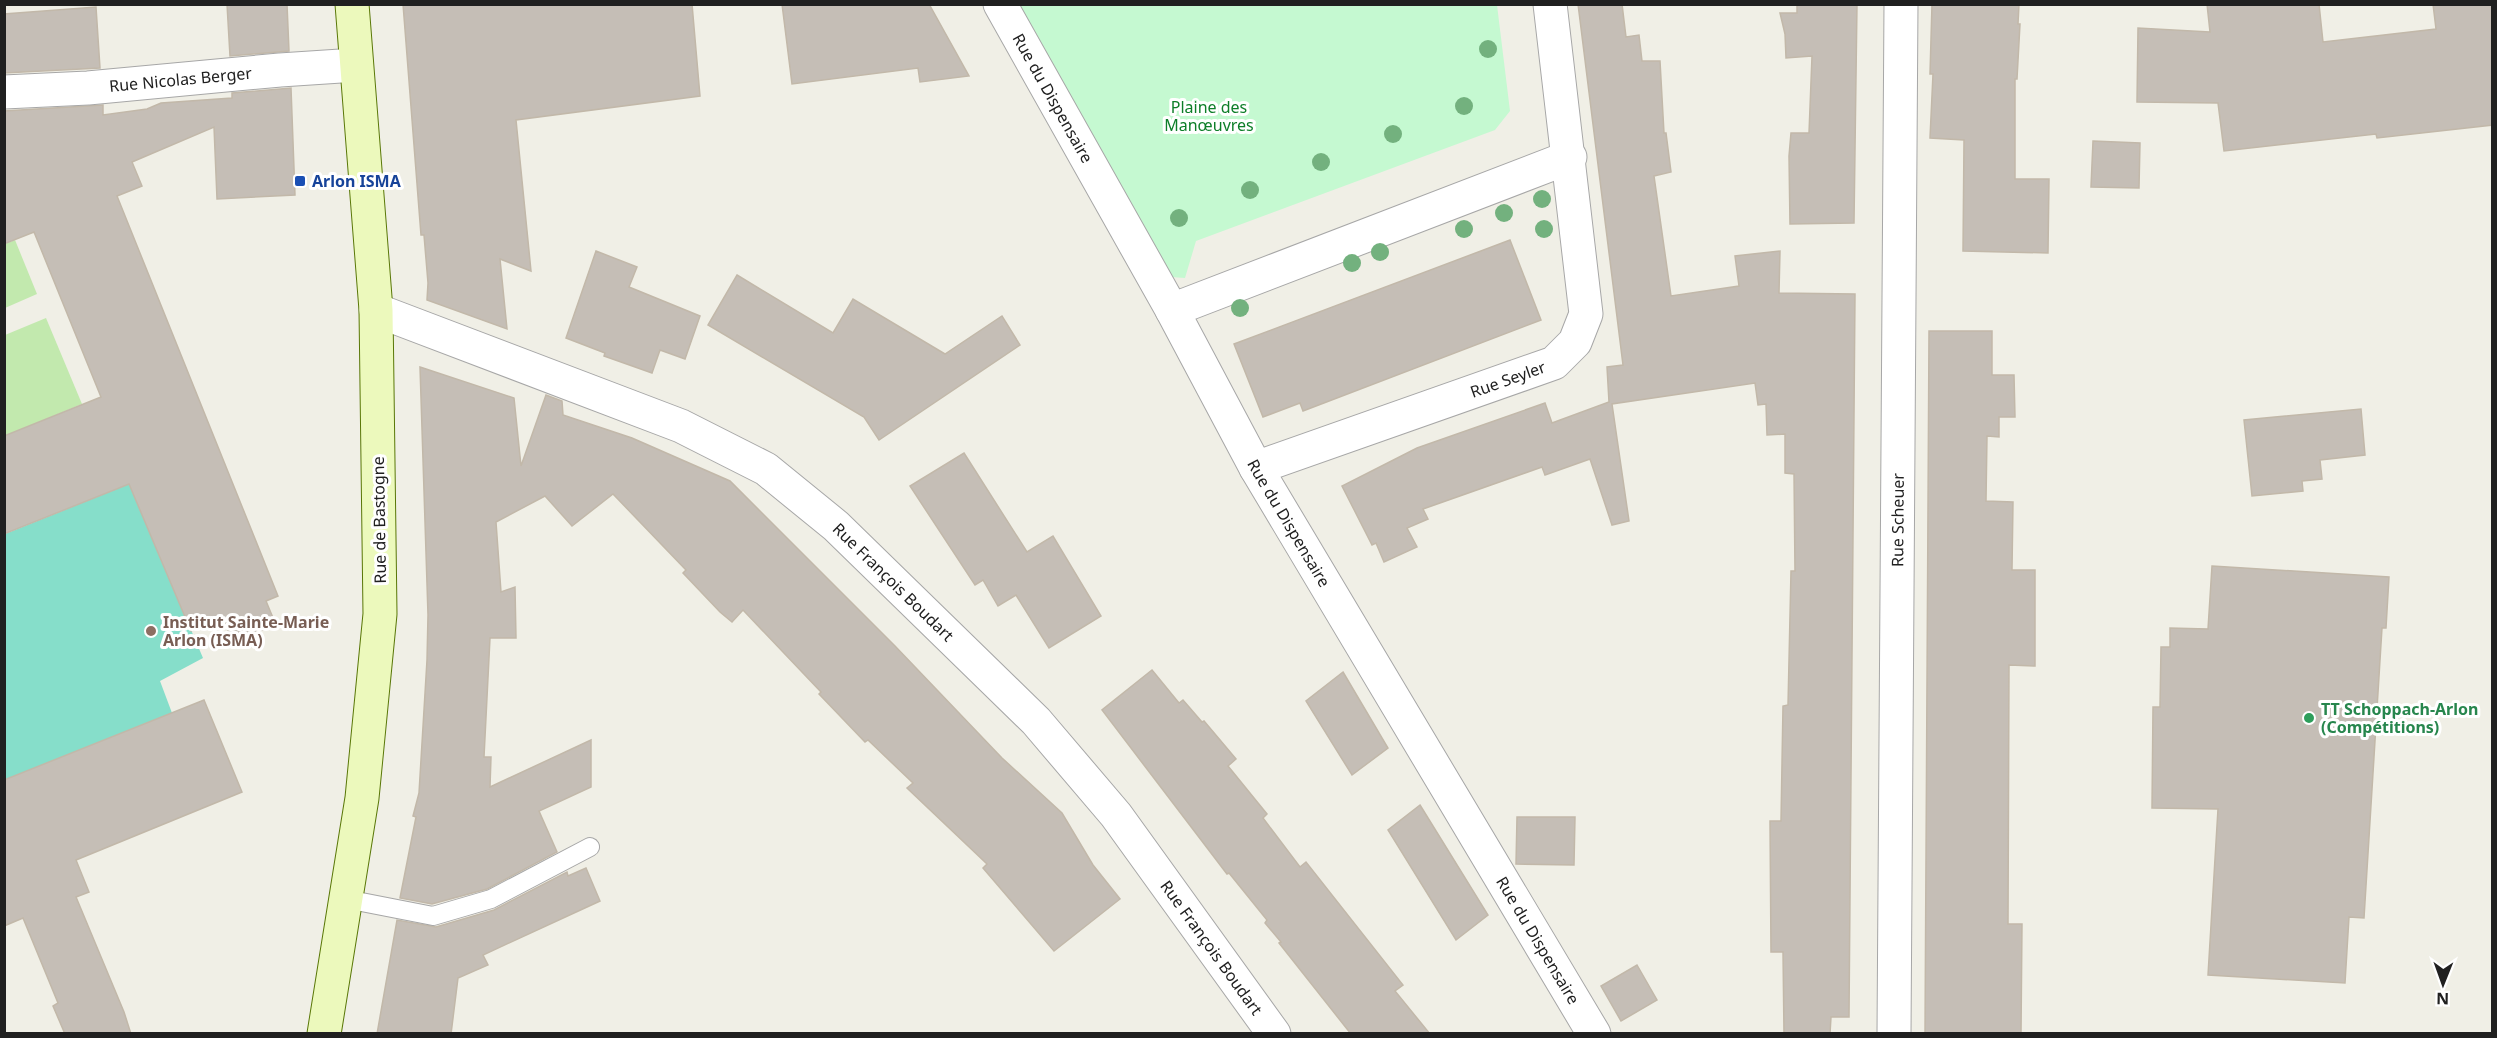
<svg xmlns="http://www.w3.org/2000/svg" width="2497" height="1038" viewBox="0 0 2497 1038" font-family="'Noto Sans',sans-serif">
  <rect width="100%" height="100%" fill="#f0efe6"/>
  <g fill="#c2e9ae">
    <polygon points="15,240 37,294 5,308 5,244"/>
    <polygon points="46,318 82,404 5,436 5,335"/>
  </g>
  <polygon fill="#c5f9d1" points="1018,5 1497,5 1510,111 1495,130 1196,241 1185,278 1171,277"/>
  <polygon fill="#86deca" points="129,484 203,658 160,681 172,713 5,780 5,534"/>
  <g fill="#c5beb6" stroke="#c2b8a9" stroke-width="1.5">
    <polygon points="227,4 287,4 289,51 230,56"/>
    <polygon points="403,4 692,4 700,96 516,120 531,271 500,259 507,329 427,300 428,283 424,235 421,235"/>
    <polygon points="782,4 929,4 969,76 920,82 918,68 792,84"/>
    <polygon points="1578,4 1622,4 1626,37 1639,35 1642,61 1660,61 1664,133 1666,133 1671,172 1654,176 1671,296 1739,286 1735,256 1780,251 1779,293 1855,294 1849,1017 1831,1017 1830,1034 1784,1034 1783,952 1771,952 1770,821 1781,821 1783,706 1788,705 1791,571 1795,571 1794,474 1785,473 1785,434 1767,435 1766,404 1758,405 1755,383 1612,404 1629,521 1612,525 1590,459 1545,475 1542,467 1423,509 1428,519 1407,528 1417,547 1384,562 1376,543 1372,545 1342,486 1417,448 1545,403 1552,423 1609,402 1607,367 1623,365"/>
    <polygon points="1797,4 1857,4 1854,223 1790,224 1789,156 1791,133 1809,133 1812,56 1786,58 1785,34 1780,13 1797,13"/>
    <polygon points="1932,4 2019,4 2018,24 2020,24 2017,79 2015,79 2015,179 2049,179 2048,253 1963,251 1964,140 1930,138 1933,74 1930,74"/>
    <polygon points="2207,4 2319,4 2323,42 2436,29 2433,4 2493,4 2493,125 2377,138 2376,134 2224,151 2218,103 2137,102 2138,28 2210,32"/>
    <polygon points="96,7 100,68 4,73 4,14"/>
    <polygon points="291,88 295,195 217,199 214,127 132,162 142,186 117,196 278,596 266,601 276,625 232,641 223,616 191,631 129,484 4,534 4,436 101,397 34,232 4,244 4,111 103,105 103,115 147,109 161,103 232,98 232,93"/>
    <polygon points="2093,141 2140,143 2139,188 2091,187"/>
    <polygon points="1510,240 1541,320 1303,411 1300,403 1263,417 1234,344"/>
    <polygon points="596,251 637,267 629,287 700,316 685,359 660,350 652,373 604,356 605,353 566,338"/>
    <polygon points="737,275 833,333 853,299 945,354 1002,316 1020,345 879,440 864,417 708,325"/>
    <polygon points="1929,331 1992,331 1992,375 2014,375 2015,417 1999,417 1999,437 1987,436 1986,501 2013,502 2012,570 2035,570 2035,666 2009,665 2008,924 2022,924 2021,1034 1925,1034"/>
    <polygon points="420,367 514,398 521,466 546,395 562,401 563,415 632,438 730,481 895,646 1002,758 1062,813 1093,865 1120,899 1054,951 983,868 987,864 907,788 913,783 868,740 865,742 819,694 821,692 743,610 732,622 720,612 683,573 686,570 613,494 572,526 545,496 496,522 501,592 515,587 516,638 490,638 484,757 491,757 490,787 591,740 591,787 539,811 557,852 487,889 432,904 400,898 416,817 413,816 419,793 427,660 428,615"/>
    <polygon points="2361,409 2365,455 2320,460 2322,479 2302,481 2303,491 2252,496 2244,420"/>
    <polygon points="964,453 1027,552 1053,536 1101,616 1049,648 1016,595 998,606 983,580 975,585 910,486"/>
    <polygon points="2212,566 2389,577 2386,628 2382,628 2364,918 2349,917 2345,983 2208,975 2218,809 2152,808 2153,707 2160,707 2161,647 2170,647 2170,628 2208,629"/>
    <polygon points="1152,670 1179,703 1183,700 1202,722 1204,721 1236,759 1228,766 1267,814 1263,818 1300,867 1306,862 1403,985 1395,991 1430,1034 1351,1034 1279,943 1281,942 1265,923 1267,920 1229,873 1227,874 1102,710"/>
    <polygon points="1343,672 1388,748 1352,775 1306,701"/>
    <polygon points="204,700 242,792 76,860 89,892 76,897 124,1012 131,1034 65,1034 53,1006 58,1003 23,918 4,926 4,780"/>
    <polygon points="1420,805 1488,915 1456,940 1388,830"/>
    <polygon points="1517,817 1575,817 1574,865 1516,864"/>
    <polygon points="586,868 600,901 483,955 488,965 458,978 451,1034 377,1034 397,920 436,927 494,910 567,872 568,876"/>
    <polygon points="1637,965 1657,1000 1621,1021 1601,986"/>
  </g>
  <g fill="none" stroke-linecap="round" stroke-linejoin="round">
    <g stroke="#a7a7a7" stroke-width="20">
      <polyline id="service" points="346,899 433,916 491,899 590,847"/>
    </g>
    <g stroke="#a7a7a7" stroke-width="35">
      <g id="minor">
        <path id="s1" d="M1000,4l172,306 84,158 338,566"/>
        <path id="s2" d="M4,92l84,-4 192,-18 76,-5"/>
        <path id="s3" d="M376,310l305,116 85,43 70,57 200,195 80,94 158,219"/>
        <polyline points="1172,310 1570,157"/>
        <path id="s4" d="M1256,468l298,-105 21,-21 11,-28 -36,-310"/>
        <path id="s5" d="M1894,1034l7,-1030"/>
      </g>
    </g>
    <g stroke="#597707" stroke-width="35">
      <polyline id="secondary" points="324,1034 362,798 380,614 376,310 352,4"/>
    </g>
    <use href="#service" stroke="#fff" stroke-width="18"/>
    <use href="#minor" stroke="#fff" stroke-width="33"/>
    <use href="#secondary" stroke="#ecf9bc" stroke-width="33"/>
  </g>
  <g fill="#73b17e">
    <circle cx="1488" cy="49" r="9"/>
    <circle cx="1464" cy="106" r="9"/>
    <circle cx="1393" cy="134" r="9"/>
    <circle cx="1321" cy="162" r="9"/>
    <circle cx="1250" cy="190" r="9"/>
    <circle cx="1542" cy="199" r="9"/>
    <circle cx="1504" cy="213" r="9"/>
    <circle cx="1179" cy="218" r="9"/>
    <circle cx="1464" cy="229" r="9"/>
    <circle cx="1544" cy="229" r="9"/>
    <circle cx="1380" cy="252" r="9"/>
    <circle cx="1352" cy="263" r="9"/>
    <circle cx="1240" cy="308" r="9"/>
  </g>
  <rect fill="#1a4fb4" stroke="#fff" stroke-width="2" x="294" y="175" width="12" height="12" rx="3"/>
  <circle fill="#8d6e63" stroke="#fff" stroke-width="2" cx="151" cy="631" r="6"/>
  <circle fill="#2e9e5b" stroke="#fff" stroke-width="2" cx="2309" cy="718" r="6"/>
  <g text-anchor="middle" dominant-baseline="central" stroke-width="6" stroke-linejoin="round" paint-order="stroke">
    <g font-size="16" fill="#202020" stroke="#fff">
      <text stroke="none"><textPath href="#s2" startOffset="177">Rue Nicolas Berger</textPath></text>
      <text stroke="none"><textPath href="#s1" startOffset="108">Rue du Dispensaire</textPath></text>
      <text stroke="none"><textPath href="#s4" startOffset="267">Rue Seyler</textPath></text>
      <text stroke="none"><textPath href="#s5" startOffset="514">Rue Scheuer</textPath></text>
      <text transform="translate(379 520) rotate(-91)">Rue de Bastogne</text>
      <text stroke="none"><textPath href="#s1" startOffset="594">Rue du Dispensaire</textPath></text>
      <text stroke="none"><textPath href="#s3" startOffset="592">Rue François Boudart</textPath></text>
      <text stroke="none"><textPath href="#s1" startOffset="1080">Rue du Dispensaire</textPath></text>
      <text stroke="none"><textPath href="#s3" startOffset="1078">Rue François Boudart</textPath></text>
    </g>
    <g font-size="16" fill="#0d7e28" stroke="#fff">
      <text x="1209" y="107">Plaine des<tspan x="1209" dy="18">Manœuvres</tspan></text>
    </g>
    <g font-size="16" font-weight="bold" fill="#164399" stroke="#fff" text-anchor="start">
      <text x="312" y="181">Arlon ISMA</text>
    </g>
    <g font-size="16" font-weight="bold" fill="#785e54" stroke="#fff" text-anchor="start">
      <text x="163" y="622">Institut Sainte-Marie<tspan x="163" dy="18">Arlon (ISMA)</tspan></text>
    </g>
    <g font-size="16" font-weight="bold" fill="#27864d" stroke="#fff" text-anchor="start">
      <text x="2321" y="709">TT Schoppach-Arlon<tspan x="2321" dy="18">(Compétitions)</tspan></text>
    </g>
  </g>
  <rect width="2497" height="1038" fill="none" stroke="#202020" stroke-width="12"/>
  <g transform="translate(2443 984) rotate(181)" stroke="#ffffff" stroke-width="4.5" paint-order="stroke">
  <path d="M0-4.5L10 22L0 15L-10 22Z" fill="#202020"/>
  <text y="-9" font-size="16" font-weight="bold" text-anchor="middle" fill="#202020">N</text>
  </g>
</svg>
